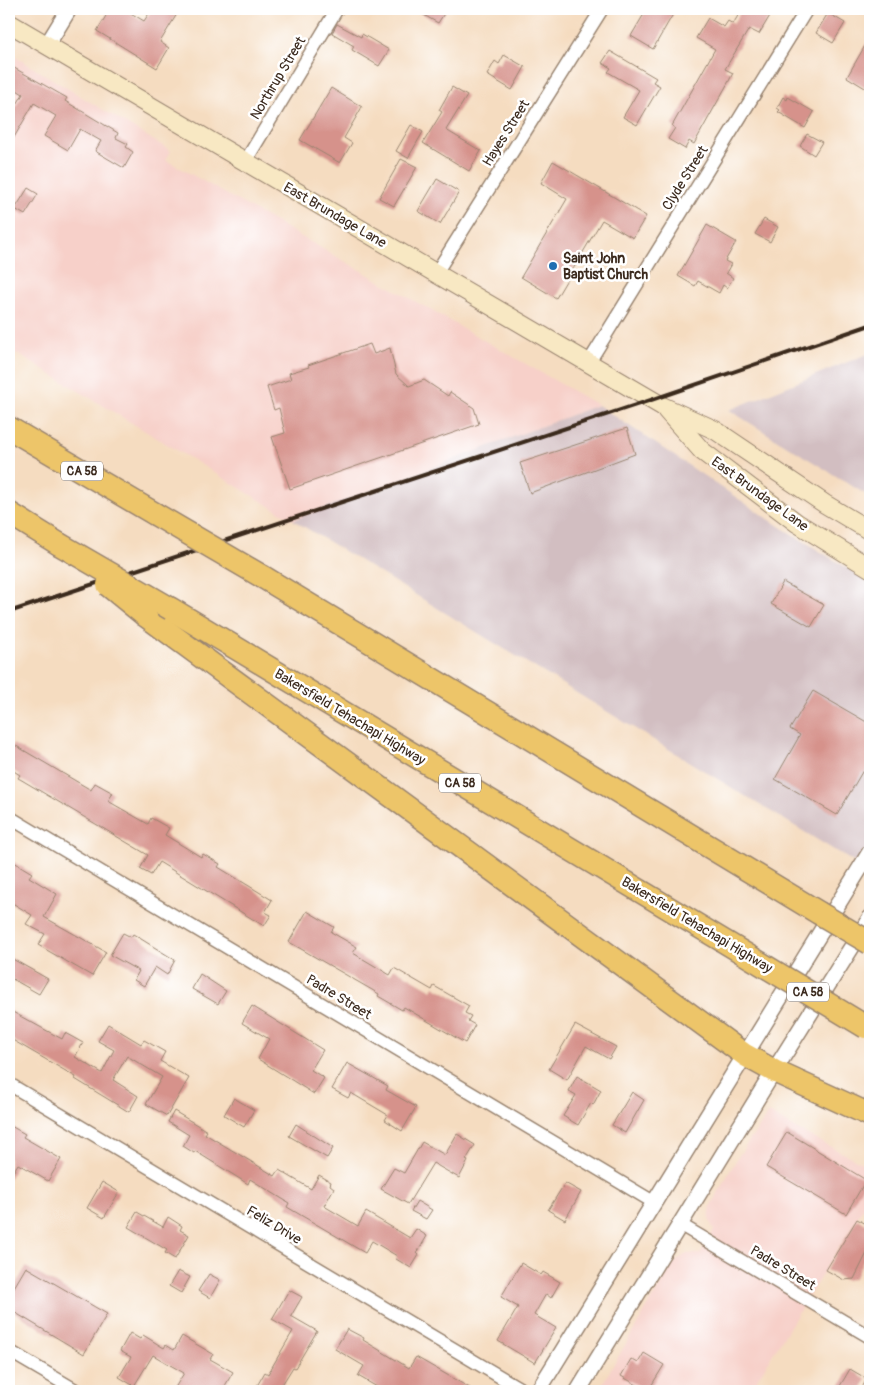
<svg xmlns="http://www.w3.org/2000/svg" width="879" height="1400" viewBox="0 0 879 1400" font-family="Pangolin,sans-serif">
  <rect width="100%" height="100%" fill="#fff"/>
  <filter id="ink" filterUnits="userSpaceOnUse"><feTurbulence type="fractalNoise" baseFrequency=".02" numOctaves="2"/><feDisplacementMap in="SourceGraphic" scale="10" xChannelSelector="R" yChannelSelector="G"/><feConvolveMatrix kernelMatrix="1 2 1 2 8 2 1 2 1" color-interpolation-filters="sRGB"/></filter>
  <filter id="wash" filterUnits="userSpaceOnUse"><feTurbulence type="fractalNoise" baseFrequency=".0096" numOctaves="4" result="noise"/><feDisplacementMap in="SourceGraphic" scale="20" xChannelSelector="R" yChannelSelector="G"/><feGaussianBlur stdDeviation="1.12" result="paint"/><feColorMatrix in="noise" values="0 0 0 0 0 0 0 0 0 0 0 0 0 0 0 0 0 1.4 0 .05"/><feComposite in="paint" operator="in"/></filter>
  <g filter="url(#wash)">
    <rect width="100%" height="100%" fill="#f5dcc0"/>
    <g fill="#f7d0c9">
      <polygon points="9,53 171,151 166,160 598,405 293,520 9,349"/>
      <polygon points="769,1113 796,1129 870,1167 870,1197 750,1391 598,1391 673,1264 685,1254 700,1254 714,1230 709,1219 711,1205 738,1157"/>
    </g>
    <g fill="#d2bec1">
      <polygon points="870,353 870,497 729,410"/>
      <polygon points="598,405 782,528 870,582 870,872 293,520"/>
    </g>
    <g id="blocks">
      <g fill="#d6928b">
        <polygon points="110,9 124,9 144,21 152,9 180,9 160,42 169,48 157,68 97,31"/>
        <polygon points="413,9 447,9 438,23"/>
        <polygon points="647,9 676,9 653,49 631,36"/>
        <polygon points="742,9 774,9 759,34 749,29 725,69 733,73 729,81 694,144 689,141 685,149 668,139 675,128 672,126 715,49 696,38 708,18 724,27 728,21 733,24"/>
        <polygon points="828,13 845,23 833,43 816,33"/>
        <polygon points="337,24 361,37 362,34 389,50 379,66 352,50 354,46 332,33"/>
        <polygon points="870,37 870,91 847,77"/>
        <polygon points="610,51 656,78 653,82 660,86 637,125 623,117 639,90 608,72 611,68 602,63"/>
        <polygon points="504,55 525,67 512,90 487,75 495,61 499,64"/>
        <polygon points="9,65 67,98 65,101 118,133 116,138 128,144 126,147 133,152 124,168 95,151 101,141 80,129 68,150 44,136 56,116 34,103 9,146 9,118 23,94 9,85"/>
        <polygon points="452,87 467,96 446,130 481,151 469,171 423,143 442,112 439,110"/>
        <polygon points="331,88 362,107 344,138 352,143 340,163 300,140"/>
        <polygon points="783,97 787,100 788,97 814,112 805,128 778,112 780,110 777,108"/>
        <polygon points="411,125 423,132 408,158 396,151"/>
        <polygon points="807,134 822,142 814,155 800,146"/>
        <polygon points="401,159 417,167 394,206 379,198"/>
        <polygon points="553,161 646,216 633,238 602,220 556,298 521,277 567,199 541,183"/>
        <polygon points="437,179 459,192 440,224 418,211"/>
        <polygon points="28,188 38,194 25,215 15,209"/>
        <polygon points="764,219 778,227 770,242 755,234"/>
        <polygon points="707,225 736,242 725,261 731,264 726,273 733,278 727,288 723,285 719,293 698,281 695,286 678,276"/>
        <polygon points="370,344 374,354 390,348 396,374 409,386 424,380 448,396 450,392 474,408 479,424 290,489 272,437 285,433 279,408 274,410 267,387 291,379 289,373 309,367 308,365"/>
        <polygon points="627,428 635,454 530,493 520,463"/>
        <polygon points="783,582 824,605 811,627 771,604"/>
        <polygon points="813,691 870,724 870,764 865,773 862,772 837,815 775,779 800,735 790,729"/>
        <polygon points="13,744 91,790 95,783 113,793 108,801 148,824 151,818 169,828 165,835 201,857 203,854 220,864 218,867 272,900 265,912 271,915 264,926 159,862 151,875 140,869 148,855 20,779 18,778 20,775 9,768 9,752"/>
        <polygon points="9,859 32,873 29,877 57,894 44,917 106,952 92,976 38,945 45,934 26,924 32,915 9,901"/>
        <polygon points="307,911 334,927 331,932 357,947 353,953 390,975 394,968 432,990 434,986 469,1006 465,1013 471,1016 468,1021 475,1025 465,1043 404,1007 402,1010 378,996 379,994 289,942"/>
        <polygon points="123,933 131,937 133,934 175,960 167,975 155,967 144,986 134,980 139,971 110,955"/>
        <polygon points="9,957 48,979 39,994 9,977"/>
        <polygon points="200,974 226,991 218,1004 192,989"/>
        <polygon points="252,1006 323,1050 311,1070 324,1078 314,1094 258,1059 269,1039 242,1023"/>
        <polygon points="9,1010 62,1039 65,1033 83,1043 75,1057 102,1073 114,1050 98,1041 108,1024 141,1044 144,1040 165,1052 160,1061 189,1078 167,1116 146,1104 162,1077 127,1056 113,1080 138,1096 129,1112 75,1079 76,1077 9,1038"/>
        <polygon points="575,1025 616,1047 609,1059 586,1046 567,1080 549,1069"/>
        <polygon points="347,1063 388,1086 386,1090 416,1107 402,1131 385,1120 388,1115 351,1093 348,1098 332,1089"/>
        <polygon points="577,1076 601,1090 593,1105 591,1103 578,1125 563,1116 576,1095 569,1091"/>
        <polygon points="632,1092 644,1100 625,1133 612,1125"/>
        <polygon points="234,1098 254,1110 244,1127 224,1115"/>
        <polygon points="174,1111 207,1131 205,1134 275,1176 279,1170 311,1189 319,1175 331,1182 330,1185 334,1188 324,1206 358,1226 366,1212 410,1238 416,1229 427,1236 417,1253 419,1255 411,1268 396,1259 397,1256 372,1241 365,1253 287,1207 289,1203 250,1179 248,1184 195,1151 194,1153 183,1146 189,1135 168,1122"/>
        <polygon points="296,1124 333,1148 327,1158 289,1136"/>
        <polygon points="9,1125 25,1134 23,1137 61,1159 48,1181 18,1164 9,1179"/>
        <polygon points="787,1132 866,1180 846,1214 766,1167"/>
        <polygon points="457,1134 475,1145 466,1160 468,1161 459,1178 433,1163 408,1204 381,1189 394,1168 404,1173 422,1142 445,1155"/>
        <polygon points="102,1182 119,1192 104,1218 87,1208"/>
        <polygon points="565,1183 581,1192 565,1220 548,1210"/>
        <polygon points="417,1201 432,1210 426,1219 411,1211"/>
        <polygon points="137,1212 163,1227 168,1217 182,1226 180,1230 189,1235 175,1259 165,1253 167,1250 128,1227"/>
        <polygon points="857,1219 870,1226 870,1247 854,1279 844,1280 826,1270"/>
        <polygon points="521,1263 541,1275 543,1272 560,1282 551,1298 546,1294 534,1315 556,1328 535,1363 498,1341 518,1307 501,1297"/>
        <polygon points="26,1267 107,1314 84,1354 9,1309 9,1296"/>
        <polygon points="178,1271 190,1277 181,1293 169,1286"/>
        <polygon points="209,1274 220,1280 210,1298 198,1291"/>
        <polygon points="289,1290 302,1297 291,1316 317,1331 295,1368 293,1367 278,1391 254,1391 265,1372 268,1374 293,1331 272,1319"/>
        <polygon points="347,1329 364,1338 363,1340 409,1368 416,1357 475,1391 384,1391 358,1376 364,1366 335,1349"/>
        <polygon points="130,1333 140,1339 143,1335 164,1348 166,1345 174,1350 182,1336 213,1354 210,1359 233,1372 222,1391 173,1391 184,1373 153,1355 134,1386 119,1377 131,1357 120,1351"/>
        <polygon points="644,1353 664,1365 648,1391 621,1376 631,1359 638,1363"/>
        <polygon points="850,1369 867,1379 860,1391 837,1391"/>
      </g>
    </g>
  </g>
  <g filter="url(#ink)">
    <use href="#blocks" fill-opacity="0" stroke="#98836f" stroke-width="1"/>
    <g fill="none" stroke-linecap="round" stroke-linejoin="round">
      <g stroke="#98836f" stroke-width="15">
        <g id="minor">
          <polyline points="245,162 337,9"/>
          <polyline points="436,273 602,9"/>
          <polyline points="589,362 807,9"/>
          <polyline points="9,817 655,1203"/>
          <polyline points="9,1084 524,1391"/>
          <polyline points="681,1225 870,1337"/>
          <polyline points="9,1351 77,1391"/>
        </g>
      </g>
      <g stroke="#98836f" stroke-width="18">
        <g id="tertiary">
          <polyline points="47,45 69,9"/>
          <polyline points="538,1391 870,852"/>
          <polyline points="578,1391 774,1071 870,918"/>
        </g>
      </g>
      <g stroke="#98836f" stroke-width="20">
        <g id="secondary">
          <polyline points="9,23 662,406 715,430 825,504 870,531"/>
          <polyline points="666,410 702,451 797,523 870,568"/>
        </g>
      </g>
      <g stroke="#98836f" stroke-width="25">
        <g id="motorway">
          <polyline points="9,428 155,514"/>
          <polyline points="9,513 59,544"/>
          <polyline points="263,577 819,913"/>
          <polyline points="171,609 750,957"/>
          <polyline points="146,616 745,1055 774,1071 870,1115"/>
        </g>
      </g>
      <use href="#minor" stroke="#fff" stroke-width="12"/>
      <use href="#tertiary" stroke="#fff" stroke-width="15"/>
      <use href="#secondary" stroke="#f8e8c3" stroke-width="18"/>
      <use href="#motorway" stroke="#edc569" stroke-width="22"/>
      <polyline stroke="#3b2a1e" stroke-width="4" points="9,612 651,400 870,325"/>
      <g stroke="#98836f" stroke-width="25" stroke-linecap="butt">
        <g id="motorway-bridge">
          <polyline points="155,514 263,577"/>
          <polyline points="59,544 171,609"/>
          <polyline points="108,585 146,616"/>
          <polyline points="819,913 870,943"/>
          <polyline points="750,957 866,1027"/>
        </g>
      </g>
      <use href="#motorway-bridge" stroke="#edc569" stroke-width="22"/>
    </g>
  </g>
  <circle fill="#1f6fb2" stroke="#fff" stroke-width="2" cx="553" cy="266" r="5"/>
  <g text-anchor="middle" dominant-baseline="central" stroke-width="5" stroke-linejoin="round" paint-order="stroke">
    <g fill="#fff" stroke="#766a62" stroke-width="1">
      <rect x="61" y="461.5" width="42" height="19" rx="4"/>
      <rect x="439" y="773.5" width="42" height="19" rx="4"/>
      <rect x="787" y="982.5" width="42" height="19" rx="4"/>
    </g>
    <g font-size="12" font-weight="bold" fill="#3b2a1e">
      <text x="82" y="471">CA 58</text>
      <text x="460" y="783">CA 58</text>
      <text x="808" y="992">CA 58</text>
    </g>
    <g font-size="14" fill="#3b2a1e" stroke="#fff">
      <text transform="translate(278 78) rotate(-59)">Northrup Street</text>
      <text transform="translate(506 133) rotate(-58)">Hayes Street</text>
      <text transform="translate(685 178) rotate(-58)">Clyde Street</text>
      <text transform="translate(335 215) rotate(30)">East Brundage Lane</text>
      <text transform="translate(760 494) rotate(36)">East Brundage Lane</text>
      <text transform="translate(350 717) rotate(31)">Bakersfield Tehachapi Highway</text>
      <text transform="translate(697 925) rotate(31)">Bakersfield Tehachapi Highway</text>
      <text transform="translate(339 997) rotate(31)">Padre Street</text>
      <text transform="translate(274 1225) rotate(31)">Feliz Drive</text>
      <text transform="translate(783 1268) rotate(31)">Padre Street</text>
    </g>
    <g font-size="14" font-weight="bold" fill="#3b2a1e" stroke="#fff" text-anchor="start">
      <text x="563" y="258">Saint John<tspan x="563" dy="16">Baptist Church</tspan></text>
    </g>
  </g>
  <rect width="879" height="1400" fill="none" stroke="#fff" stroke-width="30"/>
</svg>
